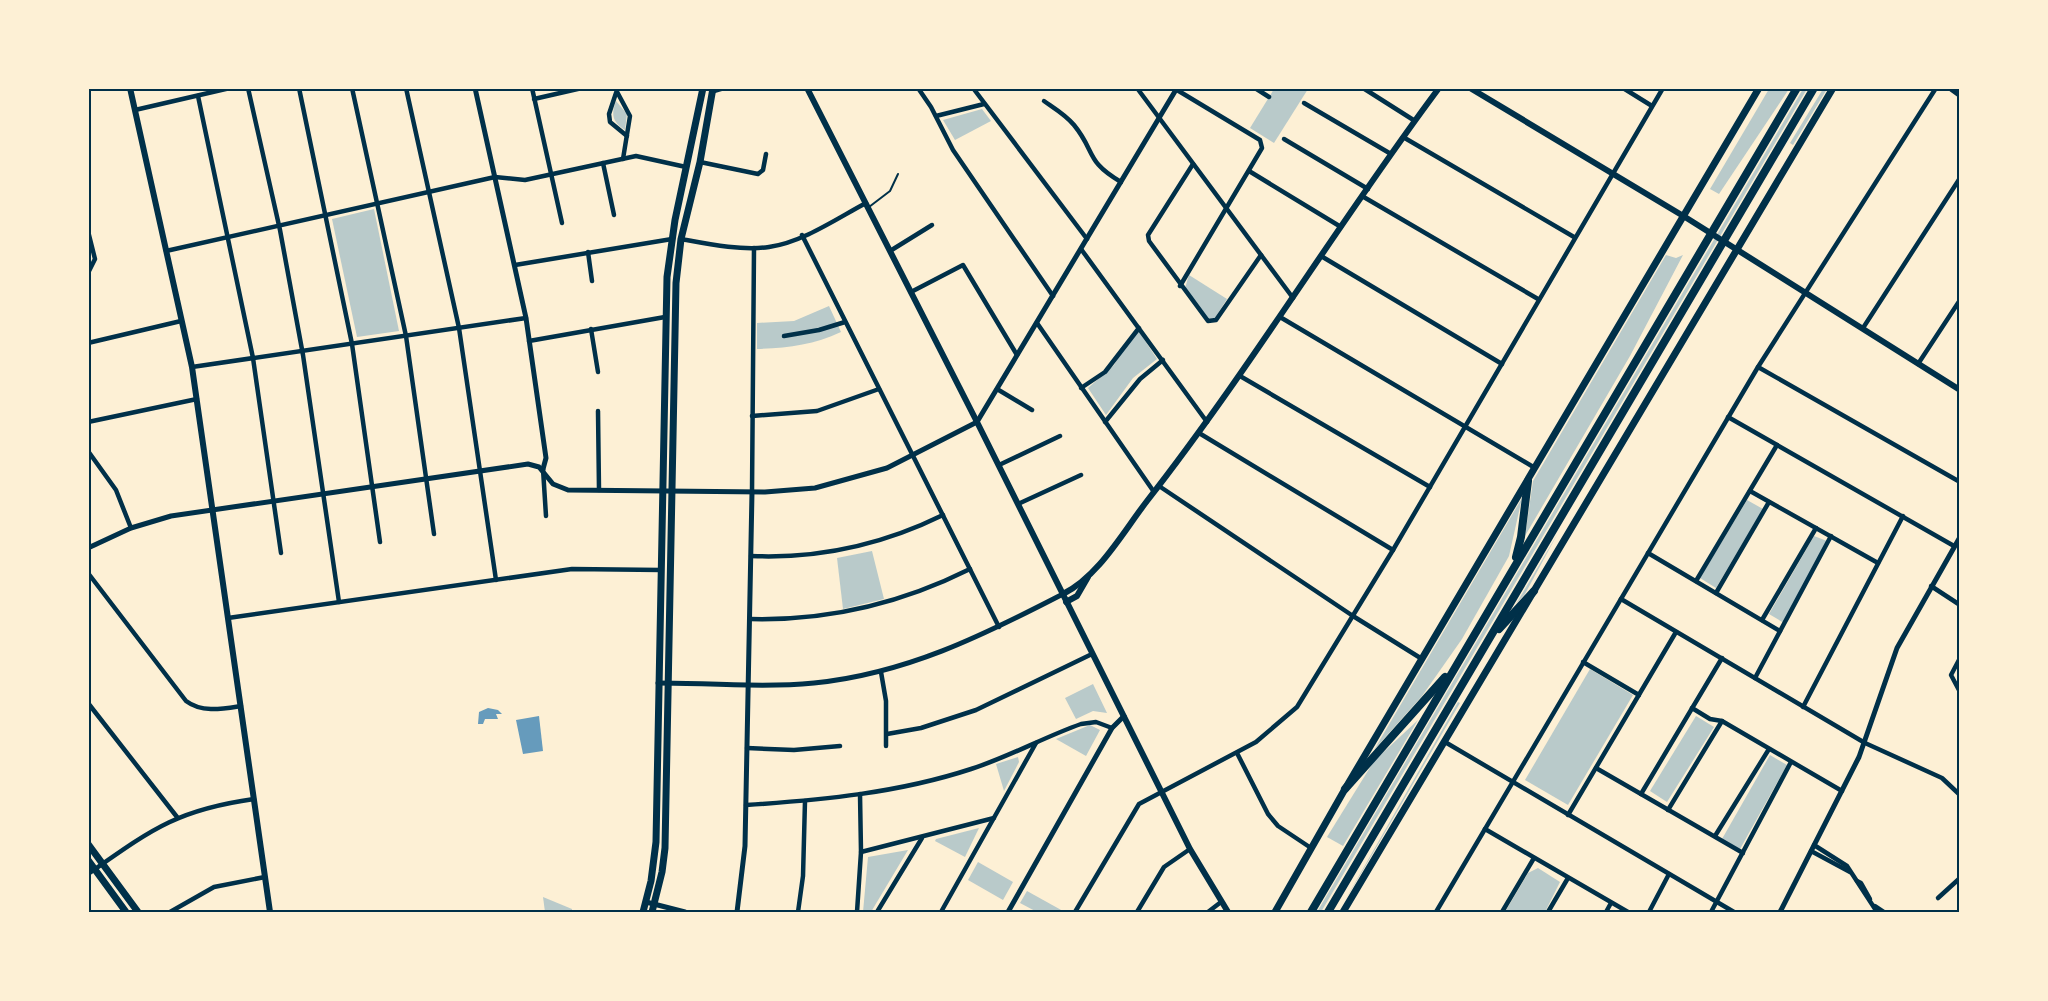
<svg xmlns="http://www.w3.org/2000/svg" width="2048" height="1001" viewBox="0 0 2048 1001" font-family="Arial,sans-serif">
  <rect width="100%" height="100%" fill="#fdf0d5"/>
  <g fill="#b9caca">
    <polygon points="1274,89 1308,89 1274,143 1250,128"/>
    <polygon points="1769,89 1789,89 1719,194 1710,189"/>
    <polygon points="1803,89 1807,89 1321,912 1317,912"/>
    <polygon points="1823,89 1827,89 1793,145 1790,143"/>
    <path d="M616,101l11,13 -2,16c-13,-8 -14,-16 -9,-29z"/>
    <polygon points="982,109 991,121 955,140 943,120"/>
    <polygon points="374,209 399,331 357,337 332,219"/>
    <polygon points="1666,255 1676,258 1683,255 1630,356 1525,536 1533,481"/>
    <polygon points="1189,275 1227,299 1215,318 1208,319 1185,288"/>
    <path d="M829,306l12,26c-28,13 -53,16 -84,17v-26l37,-2z"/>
    <polygon points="1138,330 1157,359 1133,378 1106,415 1088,388 1114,365 1129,339"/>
    <polygon points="1522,498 1509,556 1462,639 1422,696 1374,750"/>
    <polygon points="1747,500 1763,509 1716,588 1700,578"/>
    <polygon points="1558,533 1525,594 1516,604"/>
    <polygon points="1814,536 1827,541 1784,623 1769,614"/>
    <polygon points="872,551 884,599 843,609 837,558"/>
    <polygon points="1590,669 1633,695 1568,805 1525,780"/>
    <polygon points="1093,684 1107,713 1093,711 1076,719 1065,698"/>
    <path d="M1458,702l2,1c-39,66 -76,133 -116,199z"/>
    <polygon points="1696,716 1714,727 1667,802 1650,791"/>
    <polygon points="1418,720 1343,846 1327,837 1374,761"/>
    <polygon points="1090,725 1100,730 1086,756 1056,739"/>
    <polygon points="1770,755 1787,765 1740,849 1722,839"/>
    <polygon points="1018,757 1019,762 1004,791 996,764"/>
    <polygon points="979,828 965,857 935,841 936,839"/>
    <polygon points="908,850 871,912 863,912 868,857"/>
    <polygon points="978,862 1013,882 1003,900 968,880"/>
    <polygon points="1538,868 1560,882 1545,912 1505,912 1528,873"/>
    <polygon points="1027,891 1063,911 1062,912 1037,912 1020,903"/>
    <polygon points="543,897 572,909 572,912 545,912"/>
  </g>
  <g fill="#669bbc">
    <polygon points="488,708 498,710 502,714 496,714 498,719 485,719 483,724 478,724 479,712"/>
    <polygon points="539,716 543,751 523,754 516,720"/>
  </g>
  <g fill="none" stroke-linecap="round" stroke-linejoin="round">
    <polyline stroke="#003049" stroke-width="2" points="869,207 890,191 898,174"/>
    <g stroke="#003049" stroke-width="4.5">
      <polyline points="248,88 280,230 303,355 339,602"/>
      <polyline points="299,88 352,344 380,542"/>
      <polyline points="352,88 406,336 434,534"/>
      <polyline points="406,88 459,328 496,580"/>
      <polyline points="532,88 562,223"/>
      <polyline points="615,88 630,116 623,159"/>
      <polyline points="918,88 931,107 953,150 1053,296"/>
      <polyline points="973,88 1087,239"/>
      <polyline points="1137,88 1293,298"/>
      <polyline points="1255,88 1269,97"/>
      <polyline points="1363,88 1415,121"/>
      <polyline points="1623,88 1652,106"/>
      <polyline points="1949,88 1960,96"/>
      <polyline points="1177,90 1260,140 1262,148 1180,286"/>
      <polyline points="616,93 609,114 610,122 627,136"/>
      <polyline points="198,96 253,358 281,553"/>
      <polyline points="534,99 582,88"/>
      <path d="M1044,101c10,7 22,14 30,24 22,27 11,36 47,57"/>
      <polyline points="1304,103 1391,154"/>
      <polyline points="135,110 230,88"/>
      <polyline points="936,116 984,104"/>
      <polyline points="1403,137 1574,237"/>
      <polyline points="1284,139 1368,189"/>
      <polyline points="700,162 758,174 763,170 766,154"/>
      <polyline points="603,163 614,215"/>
      <polyline points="1193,164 1148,235 1149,241 1208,321 1216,320 1261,255"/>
      <polyline points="1249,171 1341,227"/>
      <polyline points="1362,196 1538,299"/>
      <polyline points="88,231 95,259 88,273"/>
      <polyline points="802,235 999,627"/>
      <path d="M681,239c27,5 61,12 88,8 34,-5 67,-28 97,-44"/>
      <polyline points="1081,249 1207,422"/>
      <polyline points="166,251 495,177 525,180 636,156 686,167"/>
      <polyline points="890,251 932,225"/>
      <polyline points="588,252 592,281"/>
      <polyline points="1321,256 1502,364"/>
      <polyline points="515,265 672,239"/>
      <polyline points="911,292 963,265 1017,355"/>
      <polyline points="1280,317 1535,468"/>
      <polyline points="1037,323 1154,492"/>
      <polyline points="1863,328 1960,178"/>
      <polyline points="591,329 598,372"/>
      <polyline points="784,336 819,330 845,322"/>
      <polyline points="529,341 665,317"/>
      <polyline points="88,343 181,321"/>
      <polyline points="1918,364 1960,300"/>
      <polyline points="192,367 526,318"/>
      <polyline points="1758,367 1960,482"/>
      <polyline points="1240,376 1430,487"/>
      <polyline points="1081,388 1105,372 1139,328"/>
      <polyline points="997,389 1032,410"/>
      <polyline points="598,411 599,490"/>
      <polyline points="752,416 817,411 879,389"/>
      <polyline points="1728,417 1954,546"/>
      <polyline points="88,422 197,399"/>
      <polyline points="1105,422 1140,379 1163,360"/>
      <polyline points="1199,433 1393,550"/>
      <polyline points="88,451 116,490 131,528"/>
      <polyline points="999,465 1060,436"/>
      <polyline points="543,469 546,516"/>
      <polyline points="1159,486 1353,616 1422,659"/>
      <polyline points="1750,491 1878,563"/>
      <polyline points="752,492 754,248"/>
      <polyline points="1018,504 1081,475"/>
      <polyline points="1648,553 1780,631"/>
      <path d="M751,556c68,3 131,-11 192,-41"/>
      <path d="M88,573l98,128c16,12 36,8 55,5"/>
      <polyline points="1696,581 1777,445"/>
      <polyline points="1931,586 1960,605"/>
      <polyline points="1716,593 1769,502"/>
      <polyline points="1621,599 1865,743 1942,778 1960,795"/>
      <polyline points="228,618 572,569 661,570"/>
      <path d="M750,619c78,2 150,-15 220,-50"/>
      <polyline points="1762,620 1816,528"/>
      <polyline points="1960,658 1951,675 1960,692"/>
      <polyline points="1583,662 1639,695"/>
      <polyline points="881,672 886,701 886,746"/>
      <polyline points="1755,678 1831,536"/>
      <polyline points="88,703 177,817"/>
      <polyline points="1803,707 1903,516"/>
      <polyline points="1692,708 1710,719 1722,721 1842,791"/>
      <polyline points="887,734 921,728 976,710 1092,654"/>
      <polyline points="1445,742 1734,912"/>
      <polyline points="747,748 794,750 840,746"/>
      <polyline points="1237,753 1268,814 1278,826 1311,848"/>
      <polyline points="1596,768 1743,853"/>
      <polyline points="1641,794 1722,658"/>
      <path d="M746,805c76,-5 152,-12 225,-36 38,-12 73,-32 110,-45l15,-2 16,6"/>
      <polyline points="1668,810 1722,721"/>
      <polyline points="1568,815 1676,632"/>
      <polyline points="1485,829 1628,912"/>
      <polyline points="1715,836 1769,749"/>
      <polyline points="1814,845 1847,866 1877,912"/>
      <polyline points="1811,851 1850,872"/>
      <polyline points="861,852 994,818"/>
      <path d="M88,874c63,-44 88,-64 166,-75"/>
      <polyline points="1857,881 1861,883 1870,899"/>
      <polyline points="1938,898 1960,878"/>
      <polyline points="1875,906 1884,912"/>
      <polyline points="170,912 214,887 265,877"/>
      <polyline points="798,912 803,876 805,801"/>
      <polyline points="857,912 861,852 860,794"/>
      <polyline points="877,912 922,838"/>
      <polyline points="941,912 1036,743"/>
      <polyline points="1075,912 1139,804 1256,742 1297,707 1393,550 1663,88"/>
      <polyline points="1137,912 1164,867 1190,849"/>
      <polyline points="1208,912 1221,902"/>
      <polyline points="1436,912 1758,367 1936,88"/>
      <polyline points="1502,912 1534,858"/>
      <polyline points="1548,912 1568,878"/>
      <polyline points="1606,912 1611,903"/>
      <polyline points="1649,912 1669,874"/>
      <polyline points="1711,912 1791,762"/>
    </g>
    <g stroke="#003049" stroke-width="5">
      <polyline points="475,88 526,318 546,458 543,469"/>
      <polyline points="88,548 131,528 171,516 528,464 539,467 553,484 568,490 765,492 815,488 887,468 977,422 1177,88"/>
      <path d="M658,683c52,0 105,5 156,0 91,-9 168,-47 249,-89"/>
      <polyline points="646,902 685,912"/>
      <polyline points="737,912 745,846 752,492"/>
      <polyline points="1008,912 1112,728 1124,716"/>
      <polyline points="1780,912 1859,757 1897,648 1960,537"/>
    </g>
    <g stroke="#003049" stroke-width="6">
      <polyline points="130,88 192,367 270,912"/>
      <polyline points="807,88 977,422 1190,849 1228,912"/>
      <polyline points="1470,88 1685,217 1960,390"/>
      <polyline points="712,91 722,88"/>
      <path d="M1063,594c36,-18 60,-62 84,-93 104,-133 191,-278 292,-413"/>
      <polyline points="1066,602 1077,596 1088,577"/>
    </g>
    <g stroke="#003049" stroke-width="7">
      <polyline points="88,844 138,912"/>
      <polyline points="88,860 126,912"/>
      <polyline points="643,912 651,881 656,842 667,277 675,220 703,88"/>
      <polyline points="652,912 662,872 665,848 676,283 681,239 700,162 713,88"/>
      <polyline points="1275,912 1345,789 1759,88"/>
      <polyline points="1343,912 1833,88"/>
    </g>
    <g stroke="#003049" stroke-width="8">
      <polyline points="1516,557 1521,537 1528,481"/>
      <polyline points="1499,629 1534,591"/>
      <polyline points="1345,789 1445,677"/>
      <polyline points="1311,912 1797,88"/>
      <polyline points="1328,912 1814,88"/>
    </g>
  </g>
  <rect width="2048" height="1001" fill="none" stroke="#fdf0d5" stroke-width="180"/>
  <rect x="90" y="90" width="1868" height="821" fill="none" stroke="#003049" stroke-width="2"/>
</svg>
